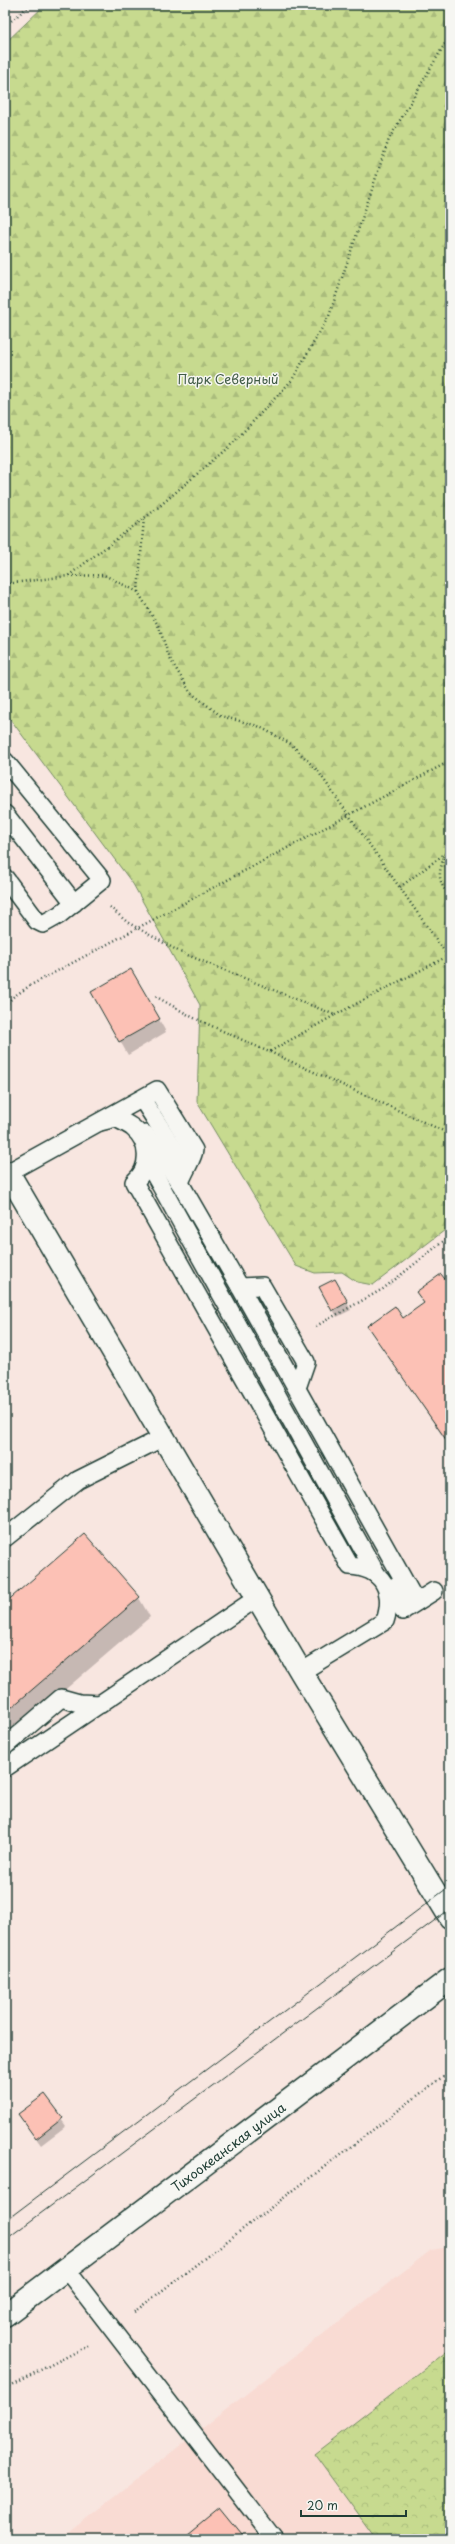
<svg xmlns="http://www.w3.org/2000/svg" width="455" height="2544" viewBox="0 0 455 2544" font-family="'Playpen Sans',sans-serif">
  <defs>
    <pattern id="forest-firs" width="22" height="20" patternUnits="userSpaceOnUse"><rect width="22" height="20" fill="#c7da8f"/><path d="M5 1l3.5 6h-7zM16 11l3.5 6h-7z" fill="#aabc7c"/></pattern>
    <pattern id="park-crowns" width="20" height="18" patternUnits="userSpaceOnUse"><rect width="20" height="18" fill="#c7da8f"/><path d="M2 6a3 3 0 1 1 6 0M12 15a3 3 0 1 1 6 0" fill="none" stroke="#aabc7c"/></pattern>
  </defs>
  <rect width="100%" height="100%" fill="#f8e6e0"/>
  <filter id="ink" filterUnits="userSpaceOnUse"><feTurbulence type="fractalNoise" baseFrequency=".025" numOctaves="2"/><feDisplacementMap in="SourceGraphic" scale="8" xChannelSelector="R" yChannelSelector="G"/><feConvolveMatrix kernelMatrix="1 2 1 2 8 2 1 2 1" color-interpolation-filters="sRGB"/></filter>
  <g filter="url(#ink)">
    <polygon fill="#f9dbd3" points="450,2247 450,2539 60,2539 431,2250"/>
    <polygon fill="url(#forest-firs)" stroke="#738c62" points="45,5 450,5 450,1228 445,1230 373,1285 357,1282 342,1272 315,1273 296,1266 197,1102 200,1005 133,884 5,712 5,43"/>
    <polygon fill="url(#park-crowns)" stroke="#738c62" points="450,2349 450,2539 376,2539 314,2454"/>
    <g fill="#0003">
      <polygon points="131,970 166,1032 128,1055 92,992"/>
      <polygon points="334,1280 351,1310 337,1317 321,1287"/>
      <polygon points="450,1283 450,1447 368,1326 403,1319 424,1304 417,1292"/>
      <polygon points="85,1535 139,1598 150,1617 5,1741 5,1604"/>
      <polygon points="44,2095 66,2126 41,2145 19,2115"/>
    </g>
    <g fill="#fcc1b5" stroke="#1f3d34">
      <polygon points="131,969 160,1019 119,1042 91,992"/>
      <polygon points="441,1274 448,1283 450,1282 450,1440 447,1441 367,1326 395,1306 403,1318 424,1303 416,1292"/>
      <polygon points="335,1279 348,1302 332,1311 319,1287"/>
      <polygon points="85,1534 140,1597 5,1713 5,1603"/>
      <polygon points="45,2094 63,2118 36,2139 18,2114"/>
      <polygon points="220,2507 246,2539 181,2539"/>
    </g>
    <g fill="none" stroke-linecap="round" stroke-linejoin="round">
      <g stroke="#1f3d34" stroke-width="20">
        <g id="service">
          <polyline points="5,761 102,880 59,915 43,924 37,921 5,878"/>
          <polyline points="5,814 74,903"/>
          <polyline points="142,1099 186,1167"/>
          <path d="M100,1122l16,-4c5,3 12,6 17,10 17,14 18,40 1,54l216,384c33,2 45,25 35,55l-84,51"/>
          <polyline points="145,1134 180,1183"/>
          <polyline points="147,1161 377,1575"/>
          <path d="M9,1172l148,-82 37,60c0,7 -11,23 -14,33l60,104 22,-1 44,76 -9,26"/>
          <polyline points="240,1287 416,1602"/>
          <polyline points="5,1538 78,1480 162,1438"/>
          <polyline points="395,1586 403,1611"/>
          <polyline points="407,1608 434,1591"/>
          <polyline points="5,1746 61,1698 79,1703 101,1704"/>
          <polyline points="5,1768 257,1598"/>
          <polyline points="66,2269 274,2539"/>
        </g>
      </g>
      <g stroke="#1f3d34" stroke-width="25">
        <polyline id="minor" points="5,1181 12,1179 301,1672 450,1917"/>
      </g>
      <g stroke="#1f3d34" stroke-width="25">
        <polyline id="primary" points="5,2315 450,1979"/>
      </g>
      <g stroke="#1f3d34" stroke-width="2.5" stroke-dasharray="1 3" stroke-linecap="butt">
        <polyline points="5,26 30,5"/>
        <polyline points="69,576 104,575 138,592 159,627 169,657 190,692 221,716 258,726 291,744 317,770 450,959"/>
        <polyline points="5,584 68,576 155,510 232,444 292,380 329,316 389,139 450,35"/>
        <polyline points="138,592 144,518"/>
        <path d="M445,854c-7,20 -8,26 5,43"/>
        <polyline points="400,887 450,850"/>
        <polyline points="110,907 127,922 180,952 335,1015 269,1052 192,1017 155,996"/>
        <polyline points="5,1006 13,997 31,985 450,761"/>
        <polyline points="335,1015 448,956"/>
        <polyline points="270,1052 450,1134"/>
        <polyline points="316,1326 383,1289 450,1236"/>
        <polyline points="134,2312 450,2071"/>
        <polyline points="5,2388 90,2345"/>
      </g>
      <use href="#service" stroke="#f6f6f2" stroke-width="17"/>
      <use href="#minor" stroke="#f6f6f2" stroke-width="22"/>
      <use href="#primary" stroke="#f6f6f2" stroke-width="22"/>
      <g stroke="#1f3d34" stroke-width="1">
        <polyline points="5,2221 450,1886"/>
        <polyline points="5,2240 450,1909"/>
      </g>
    </g>
  </g>
  <g text-anchor="middle" dominant-baseline="central" stroke-width="3" stroke-linejoin="round" paint-order="stroke">
    <g font-size="13" fill="#415c46" stroke="#f6f6f2">
      <text x="228" y="378">Парк Северный</text>
    </g>
    <g font-size="13" fill="#1f3d34" stroke="#f6f6f2">
      <text transform="translate(228 2147) rotate(-37)">Тихоокеанская улица</text>
    </g>
  </g>
  <rect width="455" height="2544" fill="none" stroke="#f6f6f2" stroke-width="20"/>
  <rect x="10" y="10" width="435" height="2524" fill="none" stroke="#1f3d34" stroke-width="1.5" filter="url(#ink)"/>
  <path d="M301 2510v6h105v-6" fill="none" stroke="#1f3d34" stroke-width="2"/>
  <text x="307" y="2510" font-size="12" fill="#1f3d34" stroke="#f6f6f2" stroke-width="3" paint-order="stroke">20 m</text>
</svg>
